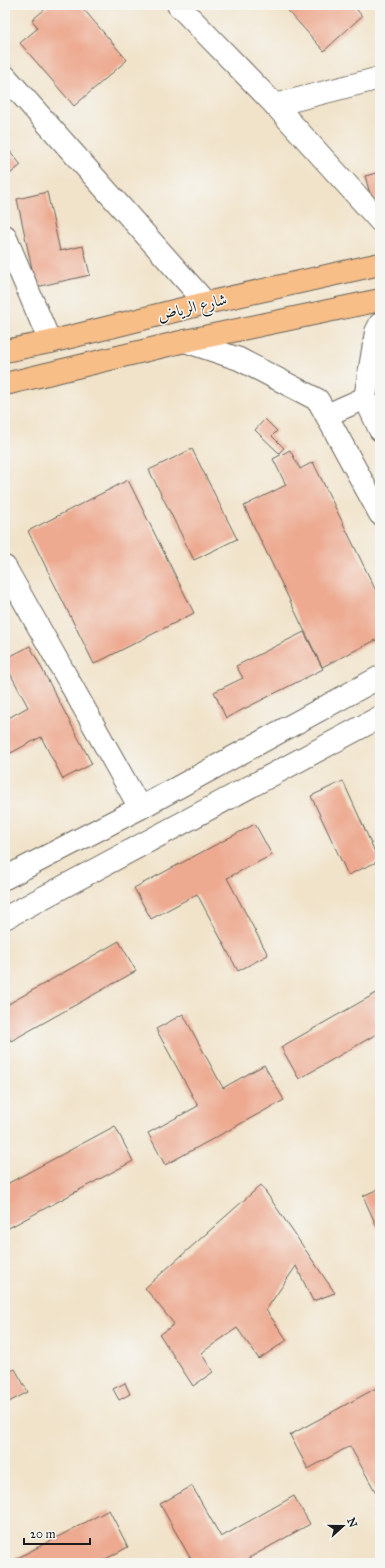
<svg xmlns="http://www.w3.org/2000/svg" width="385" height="1568" viewBox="0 0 385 1568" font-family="'IM FELL Great Primer',Amiri,serif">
  <rect width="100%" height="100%" fill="#f6f6f2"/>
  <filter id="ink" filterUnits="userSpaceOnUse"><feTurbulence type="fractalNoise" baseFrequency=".025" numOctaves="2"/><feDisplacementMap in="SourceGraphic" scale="8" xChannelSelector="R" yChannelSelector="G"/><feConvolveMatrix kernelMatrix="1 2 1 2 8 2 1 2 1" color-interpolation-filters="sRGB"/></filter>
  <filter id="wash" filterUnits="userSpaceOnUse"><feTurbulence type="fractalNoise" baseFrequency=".012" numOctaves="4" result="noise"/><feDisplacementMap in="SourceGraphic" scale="16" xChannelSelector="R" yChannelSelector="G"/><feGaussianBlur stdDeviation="0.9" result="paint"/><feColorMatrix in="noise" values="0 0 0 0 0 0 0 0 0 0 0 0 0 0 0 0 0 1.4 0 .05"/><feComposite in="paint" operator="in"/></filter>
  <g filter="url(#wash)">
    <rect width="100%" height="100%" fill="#f1e3ca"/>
    <g id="blocks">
      <g fill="#edaa91">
        <polygon points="50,5 80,5 127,60 74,106 20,43 38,28 32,20"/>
        <polygon points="283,5 353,5 362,16 324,51"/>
        <polygon points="5,145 21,165 5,178"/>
        <polygon points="380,172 380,207 374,208 365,176"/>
        <polygon points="47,192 60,251 83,246 90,275 36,287 17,199"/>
        <polygon points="265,419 277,431 272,436 284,448 279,453 255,430"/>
        <polygon points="192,449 237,539 194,560 149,470"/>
        <polygon points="290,450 300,469 313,462 380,599 380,638 322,667 244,506 286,485 273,459"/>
        <polygon points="128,480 194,613 94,664 28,531"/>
        <polygon points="304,632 323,669 226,718 214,692 243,678 236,666"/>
        <polygon points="30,646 92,764 63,779 41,737 5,756 5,720 28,707 5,664 5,659"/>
        <polygon points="343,781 379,861 348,875 311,796"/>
        <polygon points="255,824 272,855 227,878 268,955 238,971 197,894 151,919 134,888"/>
        <polygon points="119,941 136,971 11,1041 5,1031 5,1006"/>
        <polygon points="380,991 380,1032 299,1079 281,1047"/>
        <polygon points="183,1014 223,1088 264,1065 284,1100 165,1165 148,1133 198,1106 156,1029"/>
        <polygon points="115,1126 133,1161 5,1230 5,1185"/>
        <polygon points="261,1185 335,1293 313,1301 296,1266 266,1310 287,1340 259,1359 237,1328 201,1353 213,1372 193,1386 160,1335 174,1324 145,1288"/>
        <polygon points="380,1188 380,1234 363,1196"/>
        <polygon points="15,1369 28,1392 5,1404 5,1374"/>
        <polygon points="125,1383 130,1394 119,1400 113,1389"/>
        <polygon points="380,1386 380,1500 350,1446 308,1469 290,1435"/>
        <polygon points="192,1486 221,1537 294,1496 310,1524 240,1563 193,1563 160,1504"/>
        <polygon points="109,1510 128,1547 98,1563 8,1563"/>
      </g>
    </g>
  </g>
  <g filter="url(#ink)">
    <use href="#blocks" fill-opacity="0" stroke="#676259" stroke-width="1"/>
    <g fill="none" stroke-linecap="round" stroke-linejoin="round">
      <g stroke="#676259" stroke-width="24">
        <g id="minor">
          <polyline points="178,5 275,105 380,221"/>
          <polyline points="5,76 206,303"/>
          <polyline points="275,105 380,78"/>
          <polyline points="5,236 50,342"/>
          <polyline points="380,324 376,332 365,398 380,430"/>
          <polyline points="185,341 239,359 318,400 380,514"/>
          <polyline points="327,415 365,398"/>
          <polyline points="5,567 140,808"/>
          <polyline points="5,878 140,808 380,677"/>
          <polyline points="5,918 380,717"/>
        </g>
      </g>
      <g stroke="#676259" stroke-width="24">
        <g id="major">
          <polyline points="5,351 50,342 206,303 380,264"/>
          <polyline points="5,384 185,341 380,300"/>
        </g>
      </g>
      <use href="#minor" stroke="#fff" stroke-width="22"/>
      <use href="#major" stroke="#f7be88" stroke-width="22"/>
    </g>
  </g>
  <g text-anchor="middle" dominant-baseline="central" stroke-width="3" stroke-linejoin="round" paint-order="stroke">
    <g font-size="16" fill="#1c1c1c" stroke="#f6f6f2">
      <text transform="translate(192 307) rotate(-14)">شارع الرياض</text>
    </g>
  </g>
  <rect width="385" height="1568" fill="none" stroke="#f6f6f2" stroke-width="20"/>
  <g transform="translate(343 1526) rotate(69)" stroke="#f6f6f2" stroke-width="3" paint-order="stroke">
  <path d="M0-3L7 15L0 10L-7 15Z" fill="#1c1c1c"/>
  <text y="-6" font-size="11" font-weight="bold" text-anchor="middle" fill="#1c1c1c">N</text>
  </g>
  <path d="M24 1538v6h66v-6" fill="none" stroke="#1c1c1c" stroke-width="2"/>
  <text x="30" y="1538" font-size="12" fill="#1c1c1c" stroke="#f6f6f2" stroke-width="3" paint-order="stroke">20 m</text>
</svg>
